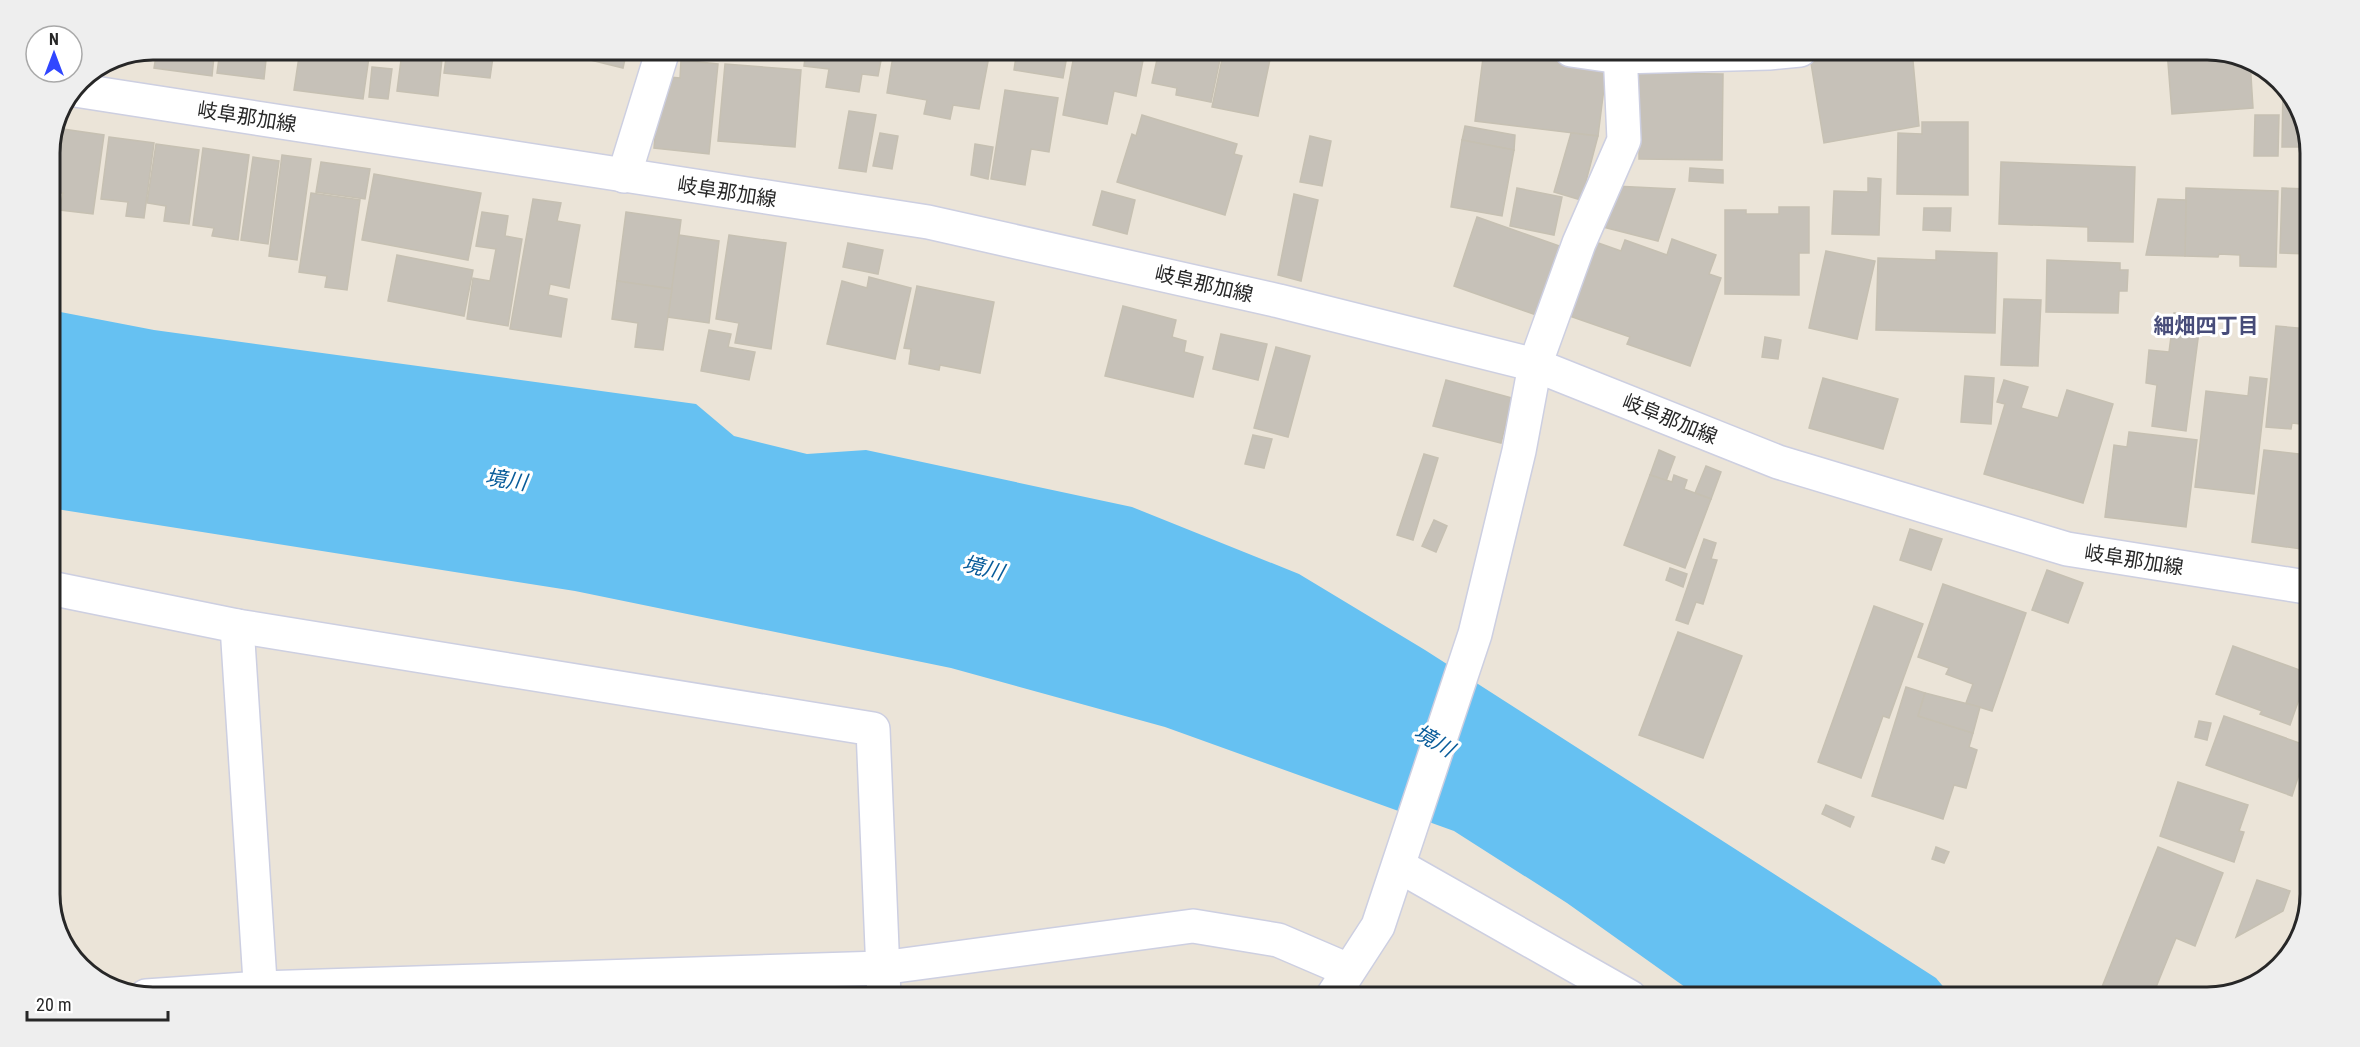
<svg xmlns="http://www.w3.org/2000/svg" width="2360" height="1047" viewBox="0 0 2360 1047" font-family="'Roboto Condensed','Noto Sans JP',sans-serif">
  <rect width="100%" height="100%" fill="#ebe4d8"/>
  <polygon fill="#66c1f2" points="50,310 154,330 696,404 734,436 807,454 866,450 1132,507 1299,574 1425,650 1936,978 1952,997 1699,997 1567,903 1454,831 1165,727 951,668 575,591 50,508"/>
  <g fill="#c6c1b8" stroke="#c6c0b2" stroke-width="1.5">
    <polygon points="157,50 214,56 212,76 154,68"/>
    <polygon points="220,50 267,50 264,79 217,73"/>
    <polygon points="300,50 370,50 363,99 294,90"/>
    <polygon points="388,50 443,50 438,96 397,91 401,60 387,59"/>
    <polygon points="447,50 494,50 490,78 444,73"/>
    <polygon points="572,50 627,50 623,68 570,55"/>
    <polygon points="806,50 883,50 878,76 862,74 859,92 826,87 829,69 804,66"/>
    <polygon points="894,50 990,51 979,109 953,105 950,119 924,114 927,100 887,93"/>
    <polygon points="1017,50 1068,50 1063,78 1014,70"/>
    <polygon points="1075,50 1145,50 1136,96 1114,91 1107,124 1063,115"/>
    <polygon points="1159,50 1222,50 1211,102 1176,95 1177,88 1152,83"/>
    <polygon points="1224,50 1272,50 1258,116 1212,107"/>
    <polygon points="1484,50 1607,64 1598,136 1475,121"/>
    <polygon points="1819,50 1912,50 1919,126 1824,143 1809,51"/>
    <polygon points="2167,50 2207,50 2246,57 2250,60 2253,108 2172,114"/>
    <polygon points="681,60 718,64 709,154 654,148 660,76 680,78"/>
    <polygon points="725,64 801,70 795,147 718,141"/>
    <polygon points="372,67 392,69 388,99 369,97"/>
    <polygon points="1639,73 1723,74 1722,160 1639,159"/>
    <polygon points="2283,85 2289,90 2310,147 2282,147"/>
    <polygon points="1005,90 1058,98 1049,152 1031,149 1025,185 991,179"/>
    <polygon points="849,111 876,115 866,172 839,168"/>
    <polygon points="1142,115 1237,144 1234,154 1242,156 1225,215 1117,182 1132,134 1136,136"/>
    <polygon points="2255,115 2279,115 2278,156 2254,156"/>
    <polygon points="1922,122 1968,122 1968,195 1897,194 1898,133 1922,134"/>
    <polygon points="1465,126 1515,135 1514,150 1462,140"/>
    <polygon points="63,129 104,135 93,214 60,210 63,193 55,193"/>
    <polygon points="57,131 50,183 50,146"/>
    <polygon points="880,133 898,136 892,169 873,166"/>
    <polygon points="1571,133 1598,136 1581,200 1554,192"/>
    <polygon points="1310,136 1331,141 1322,186 1300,182"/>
    <polygon points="109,137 154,143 144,218 126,216 128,202 101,199"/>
    <polygon points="1462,140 1514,150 1502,216 1451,207"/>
    <polygon points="156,144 199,150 189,224 164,221 166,206 147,203"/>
    <polygon points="975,144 993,147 988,179 971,175"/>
    <polygon points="203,148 249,155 238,240 212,236 214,228 193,225"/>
    <polygon points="282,155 311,159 297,260 269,256"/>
    <polygon points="253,157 279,161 268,244 241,240"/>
    <polygon points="321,162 370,169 365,199 316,192"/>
    <polygon points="2001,162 2135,167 2133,242 2088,241 2088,227 1999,224"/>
    <polygon points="1690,168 1723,170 1723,183 1689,181"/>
    <polygon points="374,174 481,193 468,260 362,240"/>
    <polygon points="1868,178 1881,179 1879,235 1832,234 1834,191 1868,192"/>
    <polygon points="1614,186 1675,189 1658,241 1599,226"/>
    <polygon points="1517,188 1562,197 1554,235 1510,226"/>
    <polygon points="2186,188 2278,191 2276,267 2240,266 2240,255 2219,254 2218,257 2185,256"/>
    <polygon points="2282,188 2310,189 2309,254 2280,253"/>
    <polygon points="1102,191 1135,200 1127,234 1093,225"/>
    <polygon points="311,193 360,200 347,290 325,287 327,276 299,272"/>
    <polygon points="1294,194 1318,200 1301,281 1278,275"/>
    <polygon points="533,199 561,203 557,221 580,225 569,288 550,284 548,295 567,299 561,337 510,329"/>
    <polygon points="2158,199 2186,200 2185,256 2146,255"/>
    <polygon points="1779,207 1809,207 1809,253 1799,253 1799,295 1725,294 1725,210 1746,210 1746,214 1779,214"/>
    <polygon points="1924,208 1951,208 1950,231 1923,230"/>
    <polygon points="482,212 508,216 505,236 522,239 508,326 467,319 473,278 490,281 496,249 476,246"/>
    <polygon points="626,212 681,220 672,289 617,281"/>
    <polygon points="1477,217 1565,248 1542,317 1454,286"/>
    <polygon points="679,235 719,241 709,323 668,317"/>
    <polygon points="729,235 786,243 771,349 735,343 739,323 716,319"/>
    <polygon points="1587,239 1621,251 1625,240 1667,255 1672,239 1716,255 1709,274 1721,278 1690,366 1627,344 1630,337 1561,313"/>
    <polygon points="848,243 883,250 878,274 843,267"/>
    <polygon points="1826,251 1875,261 1857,339 1809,328"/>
    <polygon points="1936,251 1997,253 1995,333 1876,330 1878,258 1936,260"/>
    <polygon points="397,255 473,270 464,316 388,301"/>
    <polygon points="2047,260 2120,263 2120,270 2128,270 2127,291 2119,291 2118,313 2046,312"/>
    <polygon points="869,277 911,288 895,359 827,344 842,281 867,288"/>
    <polygon points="617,281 672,289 663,350 635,347 638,323 612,319"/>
    <polygon points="917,286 994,302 980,373 940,365 939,370 909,364 911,349 904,348"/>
    <polygon points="2004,299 2041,300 2038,366 2001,365"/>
    <polygon points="1123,306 1176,320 1172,337 1186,341 1184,352 1203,357 1193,397 1105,376"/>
    <polygon points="2174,313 2201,316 2186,431 2152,426 2157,385 2146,383 2149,350 2169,352"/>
    <polygon points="2276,326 2309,329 2308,425 2292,423 2291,429 2266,427"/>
    <polygon points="709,330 731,334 728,347 755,352 749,380 701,371"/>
    <polygon points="1221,334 1267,344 1258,380 1213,369"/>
    <polygon points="1765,337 1781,340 1778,359 1762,357"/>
    <polygon points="1276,347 1310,356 1288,437 1254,428"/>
    <polygon points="1965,376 1994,378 1991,424 1961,422"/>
    <polygon points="2250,377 2267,379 2254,494 2195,487 2206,391 2248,396"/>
    <polygon points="1823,378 1898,399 1883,449 1809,428"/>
    <polygon points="1446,380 1512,398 1501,443 1433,426"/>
    <polygon points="2004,380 2028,387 2021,408 2058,418 2067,390 2113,404 2083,503 1984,474 2005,404 1997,402"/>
    <polygon points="2129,432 2197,440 2186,527 2105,517 2114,445 2127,447"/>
    <polygon points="1253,435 1272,439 1264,468 1245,464"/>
    <polygon points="1659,450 1675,457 1666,481 1650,475"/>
    <polygon points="2264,450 2307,455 2307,531 2303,531 2301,549 2252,542"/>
    <polygon points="1424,454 1438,458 1413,540 1397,535"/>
    <polygon points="1706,466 1721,472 1711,499 1695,493"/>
    <polygon points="1650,475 1672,482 1674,475 1687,480 1684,489 1711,499 1685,568 1624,545"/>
    <polygon points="1434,520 1447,526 1436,552 1422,546"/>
    <polygon points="1910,529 1942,539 1931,570 1900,560"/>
    <polygon points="1704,539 1716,543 1711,559 1717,560 1703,604 1696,602 1688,624 1676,620"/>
    <polygon points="1670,568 1687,574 1683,587 1666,580"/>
    <polygon points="2047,570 2083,583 2068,623 2032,610"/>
    <polygon points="1943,584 2026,613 1992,711 1966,703 1973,684 1946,674 1949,668 1918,657"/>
    <polygon points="1874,606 1923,624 1889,718 1883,716 1861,778 1818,762"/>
    <polygon points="1678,632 1742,656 1703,758 1639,735"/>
    <polygon points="2233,646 2305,672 2305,682 2290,725 2260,714 2262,711 2216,694"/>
    <polygon points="1906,687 1925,693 1918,716 1973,733 1969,747 1977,750 1966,788 1954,785 1943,819 1872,796"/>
    <polygon points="1925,693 1980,707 1973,733 1918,716"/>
    <polygon points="2224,716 2305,745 2304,759 2292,796 2206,765"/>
    <polygon points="2199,721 2211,723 2207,740 2195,737"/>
    <polygon points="2178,782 2248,805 2239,831 2244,832 2234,862 2160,836"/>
    <polygon points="1826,805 1854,817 1850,827 1822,814"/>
    <polygon points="1936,847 1949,852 1944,863 1932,859"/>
    <polygon points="2158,847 2223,873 2195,946 2176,938 2152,997 2098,997"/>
    <polygon points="2257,880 2290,891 2283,911 2236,937"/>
  </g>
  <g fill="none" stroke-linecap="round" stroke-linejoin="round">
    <g stroke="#cdcfe1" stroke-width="36">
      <g id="street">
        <polyline points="1571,50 1620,57 1769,53 1800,50"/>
        <polyline points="624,176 663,50"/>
        <polyline points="50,588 237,626 261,997"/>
        <polyline points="237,626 873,729 884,997"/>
        <polyline points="1399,866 1630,997"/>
        <polyline points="146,996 260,988 881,968 1193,926 1278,940 1348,970"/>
        <polyline points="1332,997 1378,926 1475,634 1519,451 1535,365 1579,243 1624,140 1620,50"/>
      </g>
    </g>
    <g stroke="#cdcfe1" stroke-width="36">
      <polyline id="secondary" points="75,90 928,222 1279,301 1535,365 1778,462 2067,549 2306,587"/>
    </g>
    <use href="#street" stroke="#fff" stroke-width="33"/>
    <use href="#secondary" stroke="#fff" stroke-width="33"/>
  </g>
  <g text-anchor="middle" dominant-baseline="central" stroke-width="6" stroke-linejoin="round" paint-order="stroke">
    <g font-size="20" fill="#272727" stroke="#fff">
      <text transform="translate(247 117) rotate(9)">岐阜那加線</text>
      <text transform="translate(727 192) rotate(9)">岐阜那加線</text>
      <text transform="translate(1204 284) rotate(13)">岐阜那加線</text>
      <text transform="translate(1670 419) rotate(22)">岐阜那加線</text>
      <text transform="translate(2134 560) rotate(9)">岐阜那加線</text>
    </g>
    <g font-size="21" font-weight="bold" fill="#474c79" stroke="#fff">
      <text x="2206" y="326">細畑四丁目</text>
    </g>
    <g font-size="21" font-style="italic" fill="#095c9a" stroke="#fff">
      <text transform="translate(506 480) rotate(8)">境川</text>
      <text transform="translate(983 568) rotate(14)">境川</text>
      <text transform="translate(1434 741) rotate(30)">境川</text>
    </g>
  </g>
  <path d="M0 0H2360V1047H0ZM153 60H2207A93 93 0 0 1 2300 153V894A93 93 0 0 1 2207 987H153A93 93 0 0 1 60 894V153A93 93 0 0 1 153 60Z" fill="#eee" fill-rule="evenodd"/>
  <path fill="none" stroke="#272727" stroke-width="3" d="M153 60H2207A93 93 0 0 1 2300 153V894A93 93 0 0 1 2207 987H153A93 93 0 0 1 60 894V153A93 93 0 0 1 153 60Z"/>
  <g transform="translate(54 54)"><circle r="28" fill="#ffffff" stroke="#a9a9a9" stroke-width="1.5"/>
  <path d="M0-4.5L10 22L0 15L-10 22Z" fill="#3046ff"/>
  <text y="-9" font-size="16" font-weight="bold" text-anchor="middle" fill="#272727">N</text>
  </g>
  <path d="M27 1011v9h141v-9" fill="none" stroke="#272727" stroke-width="3"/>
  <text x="36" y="1011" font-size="18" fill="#272727" stroke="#ffffff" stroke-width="4.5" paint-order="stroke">20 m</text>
</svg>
